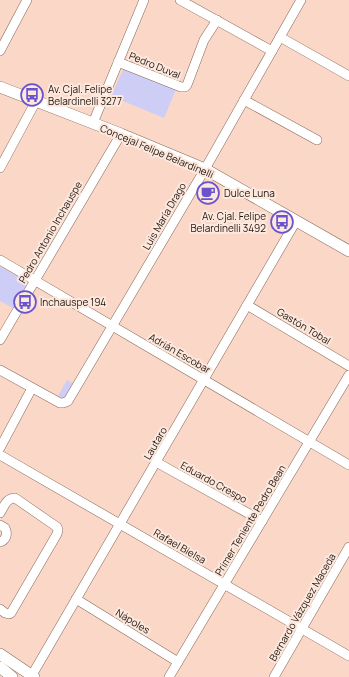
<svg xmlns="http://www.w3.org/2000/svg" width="349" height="677" viewBox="0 0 349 677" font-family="Manrope,sans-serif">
  <rect width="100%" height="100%" fill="#fad7c6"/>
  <g fill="#cecdf5">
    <polygon points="124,68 176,89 164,118 111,96"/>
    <polygon points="0,266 29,283 15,309 0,301"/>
    <polygon points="67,380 75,384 66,400 58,396"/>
  </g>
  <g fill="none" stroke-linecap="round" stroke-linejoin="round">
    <g stroke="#876959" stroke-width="10">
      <g id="minor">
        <polyline points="180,0 272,51"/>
        <polyline points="280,37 349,76"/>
        <polyline points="0,51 27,0"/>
        <polyline points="118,62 181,87 185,87 187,85 204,40 217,20"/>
        <polyline points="244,100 317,140"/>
        <polyline points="93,123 144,0"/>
        <polyline points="0,168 36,101"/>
        <polyline points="0,260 349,465"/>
        <polyline points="247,305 349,366"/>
        <polyline points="0,340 121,134"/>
        <polyline points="0,370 60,403 63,403 68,401 205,169 301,0"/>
        <polyline points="0,448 32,388"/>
        <polyline points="0,455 349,656"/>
        <polyline points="156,462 262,521"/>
        <path d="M0,513c4,-6 6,-15 15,-15l42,29 1,3 -1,4 -46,79 -2,1 -4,-1 -5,-4"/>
        <path d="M0,525l5,3c3,6 1,12 -5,14"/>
        <polyline points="76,599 178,662"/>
        <polyline points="32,675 296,221"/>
        <polyline points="169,677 349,375"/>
        <polyline points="274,677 349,547"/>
      </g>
    </g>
    <g stroke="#876959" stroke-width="12">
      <g id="major">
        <polyline points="0,87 121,134 205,169 349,251"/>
        <polyline points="0,654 34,677"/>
        <polyline points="0,667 12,677"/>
      </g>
    </g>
    <use href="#minor" stroke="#fff" stroke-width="9"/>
    <use href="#major" stroke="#fff" stroke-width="11"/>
  </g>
  <defs>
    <g id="bus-ring" transform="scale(1.15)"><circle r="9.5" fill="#fde8dd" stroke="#6a54cd" stroke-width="1.5"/><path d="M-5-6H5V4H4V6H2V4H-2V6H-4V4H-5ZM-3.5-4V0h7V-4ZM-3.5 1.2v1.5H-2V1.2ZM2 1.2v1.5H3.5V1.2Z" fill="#6a54cd"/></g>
    <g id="cafe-ring" transform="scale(1.15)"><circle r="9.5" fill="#fde8dd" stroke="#6a54cd" stroke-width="1.5"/><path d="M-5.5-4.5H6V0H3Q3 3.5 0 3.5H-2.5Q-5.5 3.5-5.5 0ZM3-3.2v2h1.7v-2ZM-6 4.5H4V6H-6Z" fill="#6a54cd"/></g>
  </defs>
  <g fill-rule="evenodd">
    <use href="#bus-ring" x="32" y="95"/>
    <use href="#cafe-ring" x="208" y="193"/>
    <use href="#bus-ring" x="282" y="222"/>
    <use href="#bus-ring" x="25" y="302"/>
  </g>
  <g text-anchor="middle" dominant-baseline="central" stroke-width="4" stroke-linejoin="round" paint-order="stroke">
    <g font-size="10" fill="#21160f" stroke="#fde8dd">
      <text transform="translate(155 65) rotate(22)">Pedro Duval</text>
      <text transform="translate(157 151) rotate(23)">Concejal Felipe Belardinelli</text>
      <text transform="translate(164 216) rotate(-60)">Luis María Drago</text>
      <text transform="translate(50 232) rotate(-60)">Pedro Antonio Inchauspe</text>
      <text transform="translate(304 326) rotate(31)">Gastón Tobal</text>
      <text transform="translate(180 353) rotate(30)">Adrián Escobar</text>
      <text transform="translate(155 443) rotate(-60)">Lautaro</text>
      <text transform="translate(214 482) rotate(29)">Eduardo Crespo</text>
      <text transform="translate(250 520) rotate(-59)">Primer Teniente Pedro Bean</text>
      <text transform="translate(180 546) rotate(30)">Rafael Bielsa</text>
      <text transform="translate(302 607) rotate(-60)">Bernardo Vázquez Maceda</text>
      <text transform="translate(133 621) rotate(31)">Nápoles</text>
    </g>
    <g font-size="10" fill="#21160f" stroke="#fde8dd" text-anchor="start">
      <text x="48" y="89">Av. Cjal. Felipe<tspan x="48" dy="12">Belardinelli 3277</tspan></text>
      <text x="224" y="193">Dulce Luna</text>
      <text x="266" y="216" text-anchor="end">Av. Cjal. Felipe<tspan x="266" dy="12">Belardinelli 3492</tspan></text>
      <text x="40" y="302">Inchauspe 194</text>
    </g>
  </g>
</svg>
